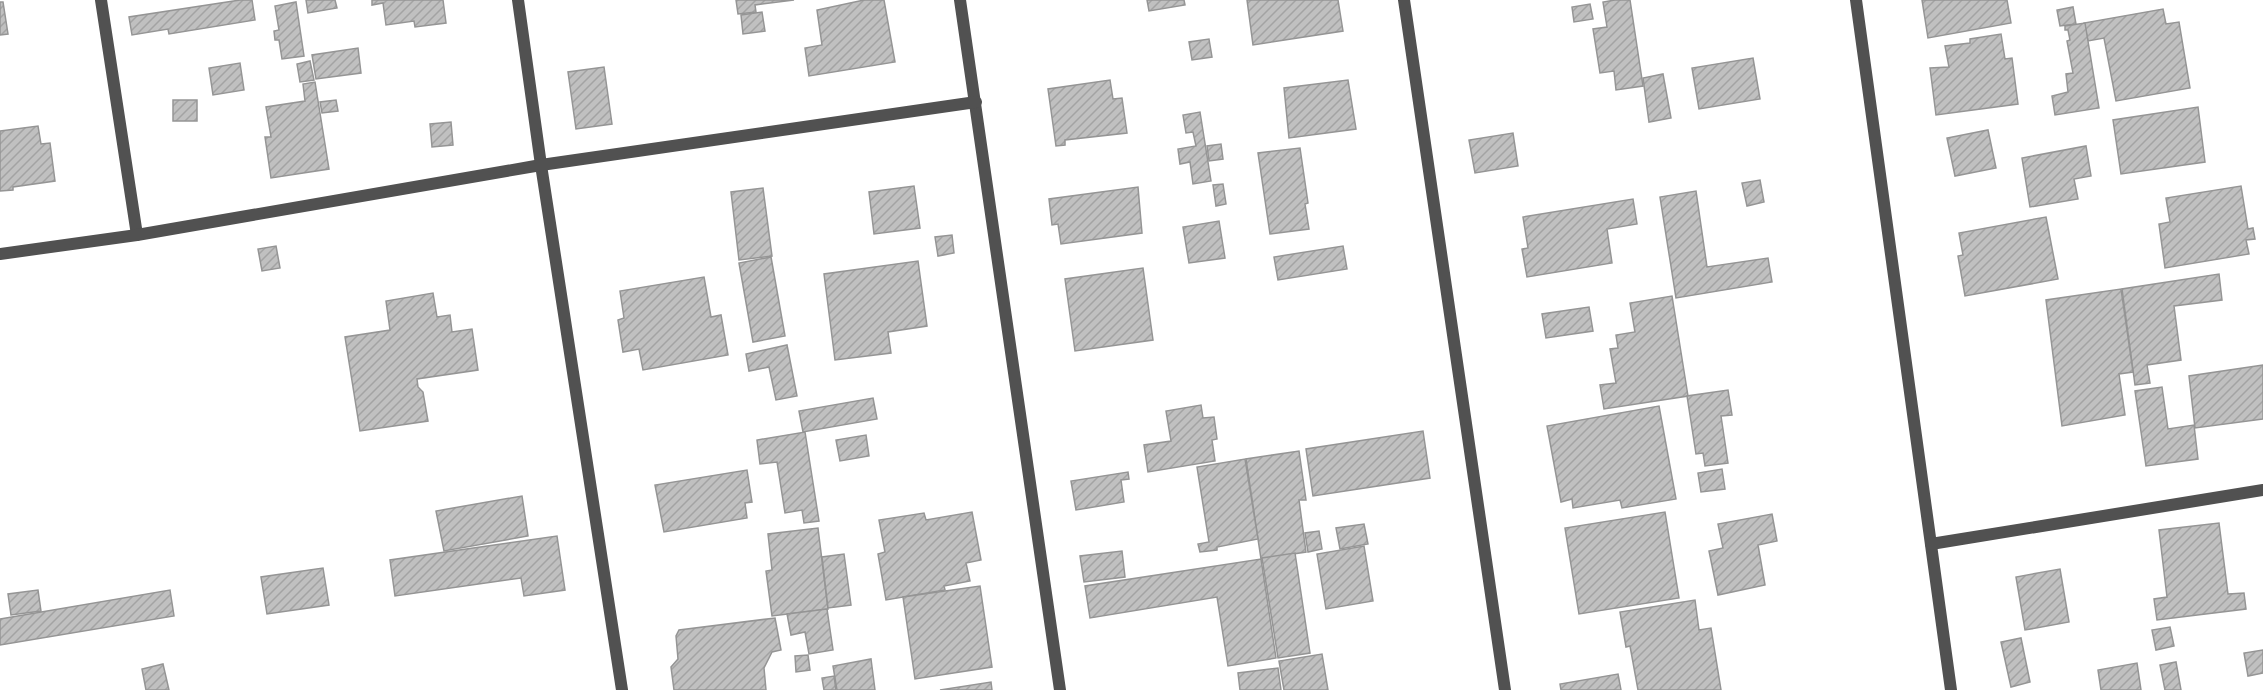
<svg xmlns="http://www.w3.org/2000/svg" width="2263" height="690" viewBox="0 0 2263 690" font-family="Signika,sans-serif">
  <defs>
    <pattern id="building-hatch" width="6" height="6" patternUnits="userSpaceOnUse" patternTransform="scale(1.5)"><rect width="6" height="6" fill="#c0c0c0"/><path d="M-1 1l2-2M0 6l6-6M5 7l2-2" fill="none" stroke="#a3a3a3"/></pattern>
  </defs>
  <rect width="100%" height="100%" fill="#fff"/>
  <g fill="url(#building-hatch)" stroke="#959595" stroke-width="1.5">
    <polygon points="240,0 252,0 255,20 169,34 168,29 132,35 129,17"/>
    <polygon points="306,0 335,0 337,8 308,13"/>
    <polygon points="372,0 443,0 446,23 415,27 414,21 386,25 383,3 372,5"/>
    <polygon points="736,0 794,0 755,5 756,12 738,14"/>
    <polygon points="864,0 884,0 895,62 809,76 805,48 822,45 817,10"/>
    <polygon points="1147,0 1184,0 1185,5 1149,11"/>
    <polygon points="1247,0 1338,0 1343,31 1253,45"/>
    <polygon points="1615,0 1630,0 1643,86 1616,90 1614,71 1600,73 1593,29 1607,27 1603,2"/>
    <polygon points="1922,0 2007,0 2011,23 1928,38"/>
    <polygon points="0,2 3,2 8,34 0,35"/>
    <polygon points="296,2 304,56 282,59 279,40 275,40 274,31 279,30 275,6"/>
    <polygon points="1590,4 1593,19 1574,22 1572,7"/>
    <polygon points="2073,7 2076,24 2060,26 2057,10"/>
    <polygon points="2163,9 2166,24 2179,22 2190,88 2116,101 2104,38 2088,41 2084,23"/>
    <polygon points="762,12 765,31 743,34 741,15"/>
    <polygon points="2085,23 2099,108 2055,115 2052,96 2068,92 2066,74 2073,73 2067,41 2070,40 2068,30 2065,30 2065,26"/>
    <polygon points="2001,34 2005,59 2012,58 2018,104 1936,115 1930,68 1949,67 1945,46 1970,43 1970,39"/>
    <polygon points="1209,39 1212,57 1192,60 1189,42"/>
    <polygon points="358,48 361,73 316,79 312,55"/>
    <polygon points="1753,58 1760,99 1699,109 1692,68"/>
    <polygon points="310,61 314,80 300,82 297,64"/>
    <polygon points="240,63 244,90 213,95 209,68"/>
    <polygon points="604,67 612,124 576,129 568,72"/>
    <polygon points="1663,74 1671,118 1649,122 1643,78"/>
    <polygon points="1110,80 1113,99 1122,98 1127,133 1065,140 1065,145 1056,146 1048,89"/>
    <polygon points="1348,80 1356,129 1289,138 1284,88"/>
    <polygon points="315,82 329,169 271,178 265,137 271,137 266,107 305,101 303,84"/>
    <rect x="173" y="100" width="24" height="21"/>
    <polygon points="336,100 338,111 322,113 320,102"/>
    <polygon points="2198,107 2205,162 2121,174 2113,120"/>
    <polygon points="1200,112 1211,181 1193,184 1190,162 1180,164 1178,149 1196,146 1193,132 1186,133 1183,115"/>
    <polygon points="451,122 453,145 432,147 430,124"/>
    <polygon points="38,126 41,144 50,143 55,181 13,187 13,190 0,191 0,131"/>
    <polygon points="1988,130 1996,168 1955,176 1947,138"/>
    <polygon points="1513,133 1518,166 1475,173 1469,140"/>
    <polygon points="1221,144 1223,159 1209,161 1207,146"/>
    <polygon points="2086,146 2091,176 2074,179 2078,199 2030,207 2022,158"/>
    <polygon points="1300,148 1308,203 1305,204 1309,229 1270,234 1258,153"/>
    <polygon points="1760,180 1764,202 1747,206 1742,183"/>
    <polygon points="1223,184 1226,204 1216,206 1213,185"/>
    <polygon points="914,186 920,228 874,234 869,192"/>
    <polygon points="2241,186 2248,229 2253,228 2255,239 2246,240 2249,254 2165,268 2159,224 2170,222 2166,198"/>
    <polygon points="1138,187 1142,233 1061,244 1058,224 1052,225 1049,199"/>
    <polygon points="763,188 772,256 739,260 731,192"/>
    <polygon points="1696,191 1707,267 1768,258 1772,282 1676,298 1660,197"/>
    <polygon points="1633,199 1637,224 1607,229 1612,263 1527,277 1522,249 1528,248 1523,217"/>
    <polygon points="2046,217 2058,279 1965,296 1958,256 1963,255 1959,233"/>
    <polygon points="1219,221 1225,258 1189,263 1183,227"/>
    <polygon points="952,235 954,253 938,256 935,237"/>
    <polygon points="276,246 280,268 262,271 258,249"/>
    <polygon points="1343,246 1347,269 1278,280 1274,257"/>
    <polygon points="771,257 785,336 753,342 739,263"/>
    <polygon points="918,261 927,326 888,332 891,353 835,360 824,274"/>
    <polygon points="1143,268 1153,340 1075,351 1065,279"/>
    <polygon points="2219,274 2222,300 2174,306 2181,360 2147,365 2150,383 2135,385 2122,289"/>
    <polygon points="704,277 711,317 721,315 728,355 643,370 639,349 623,352 618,320 624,318 620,291"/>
    <polygon points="2121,289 2133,372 2119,374 2125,415 2062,426 2046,300"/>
    <polygon points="433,293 437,317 450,315 452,332 472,329 478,370 417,379 418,387 423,392 428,421 360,431 345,337 390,330 386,301"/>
    <polygon points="1672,296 1688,396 1604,409 1600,385 1616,383 1610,349 1618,348 1616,335 1635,332 1630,303"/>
    <polygon points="1589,307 1593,331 1546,338 1542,314"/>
    <polygon points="787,345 797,396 776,400 769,367 749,371 746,354"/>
    <polygon points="2263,365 2263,419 2195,428 2189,376"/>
    <polygon points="2162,387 2168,429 2194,425 2198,459 2146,466 2135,391"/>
    <polygon points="1728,390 1732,415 1721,416 1728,463 1705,466 1703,453 1696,454 1687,396"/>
    <polygon points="873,398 877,419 803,432 799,411"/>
    <polygon points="1201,405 1203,418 1214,417 1217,439 1212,440 1215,461 1148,472 1144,445 1171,441 1166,411"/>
    <polygon points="1659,406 1676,499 1622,508 1620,500 1573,508 1572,499 1561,502 1547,426"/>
    <polygon points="1423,431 1430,478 1313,496 1306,449"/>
    <polygon points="805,432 819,521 804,523 802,510 785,513 777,462 760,464 757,440"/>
    <polygon points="866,435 869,456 840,461 836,440"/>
    <polygon points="1299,451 1306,500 1299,500 1306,552 1261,559 1246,459"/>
    <polygon points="1245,459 1258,539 1217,547 1217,550 1200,552 1198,544 1209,542 1197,467"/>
    <polygon points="1722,469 1725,489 1701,492 1698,473"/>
    <polygon points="747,470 752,502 745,503 747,518 664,532 655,485"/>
    <polygon points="1128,472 1129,479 1121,480 1124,502 1076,510 1071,481"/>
    <polygon points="522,496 528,536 444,551 436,511"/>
    <polygon points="972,512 981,560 966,563 970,581 944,586 945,590 886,600 878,554 885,552 879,520 924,513 926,520"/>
    <polygon points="1665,512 1679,598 1579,614 1565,528"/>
    <polygon points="1772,514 1777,541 1758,545 1765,585 1718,595 1709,551 1723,548 1718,524"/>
    <polygon points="2219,523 2228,594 2244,593 2246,609 2157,620 2154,599 2167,597 2159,530"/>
    <polygon points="1364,524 1368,544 1340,549 1336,528"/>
    <polygon points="818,528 828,609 772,616 766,571 772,570 768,534"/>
    <polygon points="1319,531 1322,549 1308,552 1305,533"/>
    <polygon points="557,536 565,590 524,596 521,578 395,596 390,560"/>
    <polygon points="1364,546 1373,601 1326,609 1317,554"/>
    <polygon points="1122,551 1125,577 1084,582 1080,556"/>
    <polygon points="1295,553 1310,653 1278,658 1262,558"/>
    <polygon points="844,554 851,605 828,608 822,557"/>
    <polygon points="1261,559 1276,658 1228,666 1217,597 1090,618 1085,586"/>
    <polygon points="323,568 329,605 267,614 261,577"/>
    <polygon points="2060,569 2069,622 2025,630 2016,577"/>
    <polygon points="980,586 992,667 915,679 903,597"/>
    <polygon points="38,590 41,611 11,615 8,594"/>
    <polygon points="170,590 174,616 0,645 0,619"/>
    <polygon points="1695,600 1699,630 1711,628 1721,690 1638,690 1630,646 1626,647 1620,612"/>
    <polygon points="827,609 833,650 809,654 805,632 791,635 787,614"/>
    <polygon points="775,618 781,650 772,652 764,668 766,690 674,690 671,667 678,659 676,636 679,630"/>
    <polygon points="2170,627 2174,646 2156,650 2152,630"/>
    <polygon points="2021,638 2030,682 2011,687 2001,642"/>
    <polygon points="2263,650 2263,673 2248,676 2244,653"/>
    <polygon points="1322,654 1328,690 1284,690 1279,661"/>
    <polygon points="808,655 810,670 796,672 795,656"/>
    <polygon points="871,659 875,690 837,690 833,666"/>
    <polygon points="2176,662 2181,690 2165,690 2160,665"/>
    <polygon points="2137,663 2141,690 2101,690 2098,670"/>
    <polygon points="163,664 169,690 146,690 142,669"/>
    <polygon points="1278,668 1281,690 1240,690 1238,673"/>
    <polygon points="1618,674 1621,690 1561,690 1560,684"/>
    <polygon points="834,676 836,690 824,690 822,678"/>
    <polygon points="991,682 992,690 940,690"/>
  </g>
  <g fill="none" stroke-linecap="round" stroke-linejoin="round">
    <g stroke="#515151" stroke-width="12">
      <polyline points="101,0 137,235"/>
      <polyline points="518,0 541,165 622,690"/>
      <polyline points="960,0 1060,690"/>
      <polyline points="1404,0 1505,690"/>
      <polyline points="1856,0 1951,690"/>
      <polyline points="0,254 137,235 541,165 976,102"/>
      <polyline points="1931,544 2263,490"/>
    </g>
  </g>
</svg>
